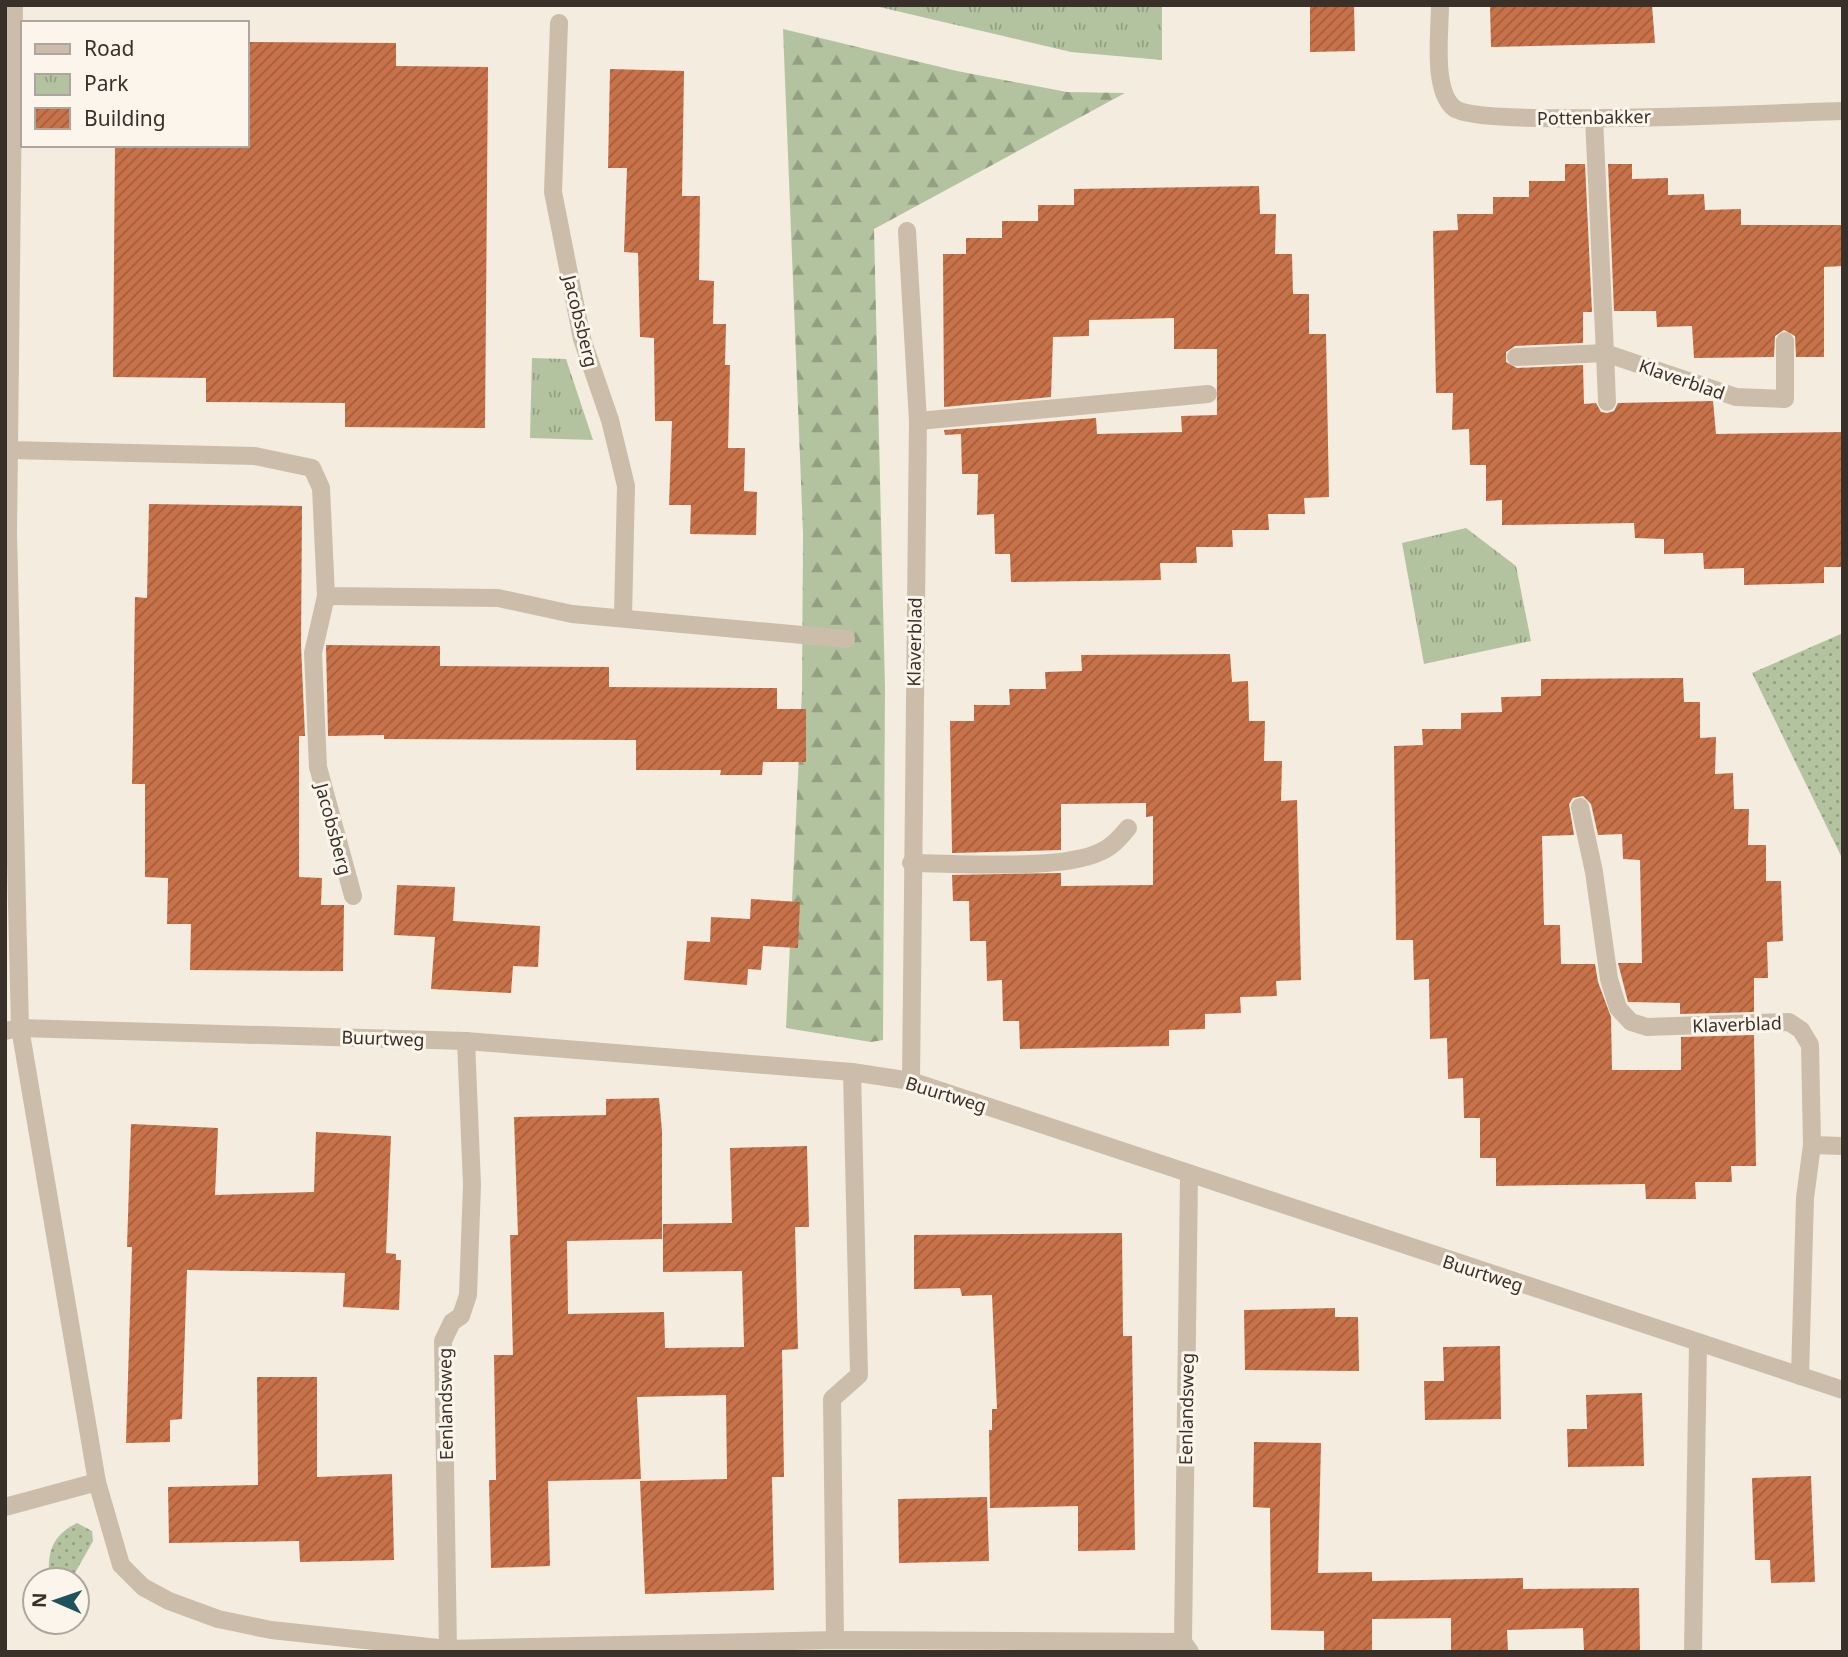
<svg xmlns="http://www.w3.org/2000/svg" width="1848" height="1657" viewBox="0 0 1848 1657" font-family="'Noto Sans',sans-serif">
  <defs>
    <pattern id="grass-dots" width="8" height="8" patternUnits="userSpaceOnUse" patternTransform="scale(1.75)"><rect width="8" height="8" fill="#b4c39f"/><path d="M2 2h.1M6 6h.1" fill="none" stroke="#939f82" stroke-width="1.8" stroke-linecap="round"/></pattern>
    <pattern id="forest-firs" width="22" height="20" patternUnits="userSpaceOnUse" patternTransform="scale(1.75)"><rect width="22" height="20" fill="#b4c39f"/><path d="M5 1l3.5 6h-7zM16 11l3.5 6h-7z" fill="#939f82"/></pattern>
    <pattern id="park-tufts" width="24" height="20" patternUnits="userSpaceOnUse" patternTransform="scale(1.75)"><rect width="24" height="20" fill="#b4c39f"/><path d="M3 7l-1-3M5 7V3M7 7l1-3M15 17l-1-3M17 17v-4M19 17l1-3" fill="none" stroke="#939f82"/></pattern>
    <pattern id="building-hatch" width="6" height="6" patternUnits="userSpaceOnUse" patternTransform="scale(1.75)"><rect width="6" height="6" fill="#c87249"/><path d="M-1 1l2-2M0 6l6-6M5 7l2-2" fill="none" stroke="#a35e3d"/></pattern>
  </defs>
  <rect width="100%" height="100%" fill="#f3ecdf"/>
  <g fill="url(#grass-dots)">
    <polygon points="1843,633 1843,860 1752,673"/>
    <path d="M77,1523l15,8 1,10 -22,39h-21c-4,-26 2,-45 27,-57z"/>
  </g>
  <polygon fill="url(#forest-firs)" points="783,29 957,71 1067,92 1125,93 874,229 885,688 883,1040 871,1042 786,1028 802,691 803,533"/>
  <g fill="url(#park-tufts)">
    <polygon points="871,5 1162,5 1162,60 1071,52"/>
    <polygon points="532,358 566,359 593,440 530,438"/>
    <polygon points="1466,528 1516,566 1531,641 1424,664 1402,543"/>
  </g>
  <g fill="url(#building-hatch)">
    <polygon points="1310,5 1354,5 1355,51 1310,52"/>
    <polygon points="1490,5 1652,5 1655,43 1491,47"/>
    <polygon points="247,42 396,43 396,66 488,67 485,428 345,427 345,403 206,402 206,378 113,377 115,145 247,145"/>
    <polygon points="610,69 684,71 682,196 700,196 699,280 714,281 713,324 726,324 725,365 730,365 728,448 745,448 744,491 757,492 756,535 690,534 691,505 669,505 672,421 655,421 654,338 640,337 638,253 624,252 627,168 608,168"/>
    <polygon points="1565,164 1585,164 1592,312 1583,312 1583,343 1515,346 1506,352 1506,362 1517,368 1583,365 1584,404 1596,403 1601,412 1607,413 1614,411 1618,403 1713,401 1716,434 1843,432 1843,567 1824,567 1824,583 1744,585 1744,568 1704,569 1703,553 1664,554 1664,539 1635,538 1634,523 1502,525 1502,500 1486,501 1486,465 1470,465 1469,429 1452,430 1453,393 1436,393 1433,231 1458,230 1457,214 1493,214 1493,197 1529,197 1529,181 1565,181"/>
    <polygon points="1608,164 1632,164 1632,179 1668,178 1668,195 1704,194 1705,210 1741,209 1741,225 1843,225 1843,266 1824,267 1824,357 1796,357 1795,336 1784,330 1775,336 1774,357 1694,358 1692,326 1657,327 1656,311 1614,311"/>
    <polygon points="1259,186 1260,214 1276,214 1275,254 1292,254 1293,294 1309,294 1309,334 1326,334 1329,497 1304,498 1305,514 1268,514 1269,530 1232,530 1233,547 1196,547 1197,563 1160,563 1161,580 1011,582 1010,554 995,554 994,514 977,515 978,474 962,474 961,434 945,435 944,430 1096,418 1097,434 1182,432 1181,416 1217,415 1217,349 1174,349 1174,318 1089,320 1089,336 1053,337 1051,397 944,407 943,254 966,254 966,238 1002,238 1002,221 1038,221 1038,205 1074,205 1074,189"/>
    <polygon points="149,504 302,506 301,645 305,736 299,736 299,877 322,878 321,905 344,905 343,971 190,970 191,924 167,924 168,878 145,877 145,784 132,784 133,737 135,597 147,598"/>
    <polygon points="326,645 440,646 440,666 609,667 609,687 777,688 777,709 806,709 806,762 763,762 762,775 720,775 721,770 636,770 636,740 384,739 384,735 328,736"/>
    <polygon points="1230,654 1232,682 1248,681 1249,721 1265,721 1264,761 1282,761 1281,801 1297,800 1301,980 1276,981 1277,996 1240,997 1241,1013 1205,1014 1205,1029 1169,1030 1169,1046 1020,1049 1019,1021 1003,1021 1002,980 987,981 986,941 970,941 969,901 953,901 952,875 1061,873 1061,886 1153,885 1153,816 1146,817 1146,803 1061,804 1061,850 952,853 950,721 974,721 974,705 1010,705 1009,689 1046,689 1045,672 1082,671 1081,655"/>
    <polygon points="1683,678 1684,702 1700,702 1700,738 1716,737 1715,774 1733,773 1734,809 1749,809 1748,845 1766,845 1766,881 1781,881 1783,941 1767,942 1768,978 1754,978 1754,1012 1680,1014 1680,1003 1628,1002 1618,963 1642,963 1640,860 1623,859 1622,834 1598,835 1591,804 1583,796 1573,798 1569,804 1574,835 1542,836 1544,925 1560,925 1561,964 1595,964 1598,982 1611,1017 1612,1070 1681,1070 1681,1037 1754,1035 1756,1166 1731,1166 1732,1182 1695,1182 1696,1199 1646,1199 1645,1184 1496,1186 1496,1158 1480,1158 1480,1118 1464,1118 1463,1078 1448,1079 1447,1038 1430,1039 1429,979 1414,980 1413,940 1396,940 1394,746 1423,745 1422,729 1461,729 1461,713 1502,712 1501,697 1541,696 1541,679"/>
    <polygon points="397,885 455,887 453,921 540,926 538,967 513,966 511,993 431,989 435,937 394,935"/>
    <polygon points="751,899 800,902 798,948 763,946 761,970 748,969 747,985 684,980 687,941 710,942 711,917 750,919"/>
    <polygon points="659,1098 662,1131 662,1239 567,1241 568,1314 664,1312 665,1348 744,1347 742,1271 663,1272 663,1224 732,1223 730,1148 807,1146 809,1227 795,1227 798,1349 782,1350 784,1477 772,1477 774,1590 645,1594 640,1481 727,1479 726,1395 637,1397 641,1479 548,1481 550,1566 491,1568 489,1480 496,1480 494,1355 513,1355 510,1235 518,1235 514,1117 606,1115 606,1099"/>
    <polygon points="131,1124 218,1128 215,1195 314,1192 316,1132 391,1136 386,1253 396,1254 396,1260 401,1260 399,1310 343,1307 345,1273 187,1270 182,1419 170,1420 170,1442 126,1443 132,1247 127,1247"/>
    <polygon points="1122,1233 1123,1336 1132,1336 1135,1550 1078,1551 1078,1506 990,1508 989,1430 992,1430 992,1409 997,1409 992,1295 962,1296 960,1288 914,1289 914,1235"/>
    <polygon points="1335,1308 1335,1317 1358,1317 1359,1371 1245,1370 1244,1310"/>
    <polygon points="1500,1346 1501,1419 1425,1420 1424,1381 1444,1381 1443,1347"/>
    <polygon points="257,1377 317,1377 317,1477 392,1474 394,1560 300,1562 299,1541 169,1543 168,1487 258,1485"/>
    <polygon points="1642,1393 1644,1466 1568,1467 1567,1429 1587,1429 1586,1395"/>
    <polygon points="1254,1442 1321,1443 1318,1573 1372,1572 1372,1581 1523,1578 1523,1589 1639,1588 1640,1652 1584,1652 1583,1628 1507,1630 1508,1651 1451,1651 1451,1618 1372,1619 1372,1652 1324,1652 1324,1631 1271,1630 1270,1508 1253,1507"/>
    <polygon points="1811,1476 1815,1582 1771,1583 1770,1560 1755,1560 1752,1478"/>
    <polygon points="987,1497 989,1561 899,1563 898,1499"/>
  </g>
  <g fill="none" stroke-linecap="round" stroke-linejoin="round">
    <g stroke="#ccbdab" stroke-width="18">
      <polyline points="14,5 8,534 20,1028 97,1482 121,1565 143,1587 169,1601 218,1619 271,1630 448,1649 835,1640 1183,1642"/>
      <path d="M1440,5c0,27 -8,85 14,103 25,21 335,4 389,3"/>
      <polyline points="559,23 553,192 582,339 610,420 626,486 623,617"/>
      <polyline points="1594,118 1605,353 1736,397 1785,399 1785,341"/>
      <polyline points="907,231 918,421 911,1081"/>
      <polyline points="1516,357 1605,353 1607,402"/>
      <polyline points="918,421 1208,394"/>
      <polyline points="10,450 255,456 312,468 321,488 326,596 498,598 572,614 846,639"/>
      <polyline points="326,596 313,653 318,767 353,896"/>
      <polyline points="1580,807 1594,872 1609,979 1618,1008 1631,1022 1647,1027 1789,1022 1801,1030 1810,1045 1812,1145 1805,1198 1800,1376"/>
      <path d="M911,863c46,0 150,8 189,-11 12,-5 20,-14 28,-24"/>
      <polyline points="5,1031 20,1028 466,1041 852,1072 911,1081 1843,1390"/>
      <polyline points="1812,1145 1843,1146"/>
      <polyline points="1189,1175 1183,1642 1190,1652"/>
      <polyline points="5,1507 97,1482"/>
      <polyline points="835,1640 832,1399 859,1375 852,1072"/>
      <polyline points="448,1649 443,1341 452,1322 461,1316 468,1295 472,1185 466,1041"/>
      <polyline points="1693,1652 1698,1345"/>
    </g>
  </g>
  <g text-anchor="middle" dominant-baseline="central" stroke-width="6" stroke-linejoin="round" paint-order="stroke">
    <g font-size="18" fill="#3a302a" stroke="#fbf5ec">
      <text transform="translate(1594 117) rotate(-1)">Pottenbakker</text>
      <text transform="translate(581 321) rotate(76)">Jacobsberg</text>
      <text transform="translate(1682 379) rotate(19)">Klaverblad</text>
      <text transform="translate(914 642) rotate(-89)">Klaverblad</text>
      <text transform="translate(334 829) rotate(75)">Jacobsberg</text>
      <text transform="translate(1737 1024) rotate(-2)">Klaverblad</text>
      <text transform="translate(383 1038) rotate(2)">Buurtweg</text>
      <text transform="translate(946 1094) rotate(17)">Buurtweg</text>
      <text transform="translate(1483 1273) rotate(18)">Buurtweg</text>
      <text transform="translate(445 1404) rotate(-91)">Eenlandsweg</text>
      <text transform="translate(1186 1409) rotate(-89)">Eenlandsweg</text>
    </g>
  </g>
  <rect width="1848" height="1657" fill="none" stroke="#3a302a" stroke-width="14"/>
  <rect x="21" y="21" width="228" height="126" fill="#fbf5ec" stroke="#aea69e" stroke-width="2"/>
  <rect x="35" y="44" width="35" height="10" fill="#ccbdab" stroke="#aea69e" stroke-width="2"/>
  <text x="84" y="56" font-size="21" fill="#3a302a">Road</text>
  <rect x="35" y="74" width="35" height="21" fill="url(#park-tufts)" stroke="#aea69e" stroke-width="2"/>
  <text x="84" y="91" font-size="21" fill="#3a302a">Park</text>
  <rect x="35" y="108" width="35" height="21" fill="url(#building-hatch)" stroke="#aea69e" stroke-width="2"/>
  <text x="84" y="126" font-size="21" fill="#3a302a">Building</text>
  <g transform="translate(56 1601) rotate(272)"><circle r="33" fill="#fbf5ec" stroke="#aea69e" stroke-width="2"/>
  <path d="M0-5L12 26L0 18L-12 26Z" fill="#1e535c"/>
  <text y="-10" font-size="19" font-weight="bold" text-anchor="middle" fill="#3a302a">N</text>
  </g>
</svg>
